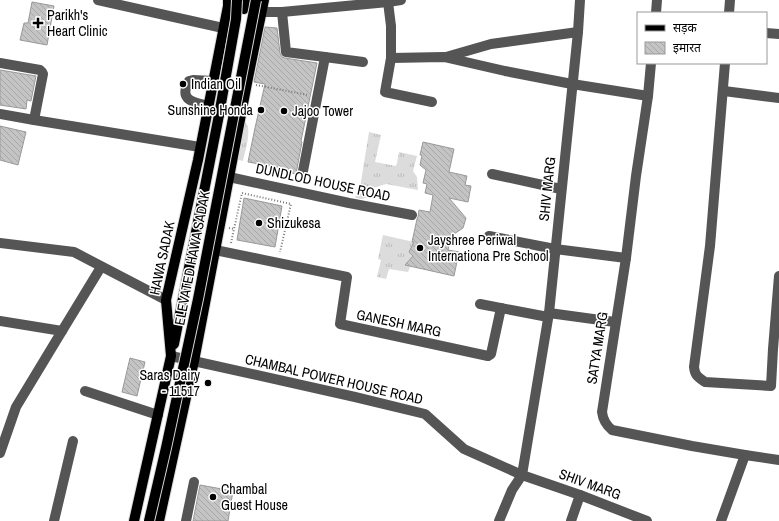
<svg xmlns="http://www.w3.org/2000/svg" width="779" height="521" viewBox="0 0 779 521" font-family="'Archivo Narrow','Noto Sans Devanagari',sans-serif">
  <defs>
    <pattern id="grass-tufts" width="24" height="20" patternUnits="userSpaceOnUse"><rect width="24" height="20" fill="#dcdcdc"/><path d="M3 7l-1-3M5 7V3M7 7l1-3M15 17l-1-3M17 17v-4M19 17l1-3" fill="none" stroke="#bbb"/></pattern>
    <pattern id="building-back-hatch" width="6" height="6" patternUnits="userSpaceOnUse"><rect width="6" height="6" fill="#c4c4c4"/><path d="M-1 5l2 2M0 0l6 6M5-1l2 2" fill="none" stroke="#a7a7a7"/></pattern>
  </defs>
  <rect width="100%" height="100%" fill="#fff"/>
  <g fill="url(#grass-tufts)">
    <path d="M246,123c6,8 -1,28 -3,38l-8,-2 6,-35z"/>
    <polygon points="369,132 381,135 375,162 396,166 397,163 399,152 417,156 413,171 417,177 418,190 386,184 370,189 368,197 362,199 355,198 360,188"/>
    <polygon points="383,235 414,242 413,248 410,250 409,252 412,255 414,255 414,260 410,259 408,262 408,264 410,267 408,272 389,269 386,279 377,277 381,260 378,259"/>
  </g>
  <g fill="url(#building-back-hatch)" stroke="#999">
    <polygon points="32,2 54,6 47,45 20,40 24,23 28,23"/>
    <polygon points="265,27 277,28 280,53 282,57 285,58 317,63 301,141 302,142 296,174 286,172 287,169 248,162 255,128 265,84 254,82"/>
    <polygon points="0,70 36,76 31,101 27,100 26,109 0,105"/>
    <polygon points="0,126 26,132 18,165 0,160"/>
    <polygon points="423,142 454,149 449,172 467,176 465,185 471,186 468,202 449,198 466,218 463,228 451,236 448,250 459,252 454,276 405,265 413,256 409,252 414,242 412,242 417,219 418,217 419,210 430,212 433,195 425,193 427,184 423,183 426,170 420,165 422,155 420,155"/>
    <polygon points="244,198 282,206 275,247 237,240"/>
    <polygon points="130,358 145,362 137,396 122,392"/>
    <polygon points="200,485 233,491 228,521 193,521"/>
  </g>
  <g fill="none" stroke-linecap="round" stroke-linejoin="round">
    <g stroke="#dbdbdb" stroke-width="12">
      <g id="major">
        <polyline points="244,9 245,0"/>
        <polyline points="174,344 219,115"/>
        <polyline points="134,521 171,356 166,300 198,160 228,6 228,0"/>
        <polyline points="159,521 194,361 247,83 264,0"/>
      </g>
    </g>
    <g stroke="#777" stroke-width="2" stroke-dasharray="1 2" stroke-linecap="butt">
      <polyline points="256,85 308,95"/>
      <polyline points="229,228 234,229 242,193 291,204 280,252"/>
      <polyline points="231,243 234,229"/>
    </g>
    <g stroke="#555" stroke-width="10">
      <polyline points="98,0 223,28"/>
      <polyline points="388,2 391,26 391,58 444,57 505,71 572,84 648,96"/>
      <polyline points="253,11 262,12 282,12 388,2 401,0"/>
      <polyline points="282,12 286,52 325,57 303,171"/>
      <polyline points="656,13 657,0"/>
      <polyline points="729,13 730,0"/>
      <polyline points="766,33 779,34"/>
      <polyline points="325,57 363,62"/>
      <polyline points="446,57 491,44 578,32"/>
      <polyline points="391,58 385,92 432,102"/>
      <polyline points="0,63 40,70 42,72 43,74 34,120 0,114"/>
      <path d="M651,63l-3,33 -12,80 -10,82 -24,154c1,8 4,13 10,18l80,16 53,9 -24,66"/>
      <path d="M725,63l-15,183 -16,121c1,9 4,10 11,15l66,4 2,-37 6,-73"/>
      <polyline points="724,91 779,98"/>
      <path d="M208,106c-14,-4 -30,-5 -19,-25l4,-1 20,1"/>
      <polyline points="34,120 200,147"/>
      <polyline points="492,174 561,189"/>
      <polyline points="229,177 349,203 412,215"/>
      <polyline points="489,236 555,249 626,258"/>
      <polyline points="0,243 74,252 166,300"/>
      <polyline points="215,250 347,277 340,324 488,356 491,354 501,308"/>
      <polyline points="480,304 548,317"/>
      <polyline points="549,313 615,322"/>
      <polyline points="0,321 62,331 16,407 0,453"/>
      <polyline points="62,331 101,267"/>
      <polyline points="171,356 355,397 425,414 464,449 522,475 580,495 647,521"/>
      <polyline points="85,391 158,415"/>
      <polyline points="745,455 779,460"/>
      <polyline points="54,521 73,441"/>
      <polyline points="186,521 194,482"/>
      <polyline points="499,521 512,490 522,475 549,313 578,32 580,0"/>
      <polyline points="571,521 580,495"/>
    </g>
    <use href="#major" stroke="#000" stroke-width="10"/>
    <g stroke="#dbdbdb" stroke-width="12" stroke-linecap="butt">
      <g id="major-bridge">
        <polyline points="219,115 236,19 237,0"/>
        <polyline points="149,521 166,448 198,299 256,0"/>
      </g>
    </g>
    <use href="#major-bridge" stroke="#000" stroke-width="10"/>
  </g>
  <g fill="#000" stroke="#fff" stroke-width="1.5">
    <path d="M36 17h4v4h4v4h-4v4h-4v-4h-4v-4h4z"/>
    <circle cx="183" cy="84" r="4"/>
    <circle cx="261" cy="110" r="4"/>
    <circle cx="284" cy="111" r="4"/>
    <circle cx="259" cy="223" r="4"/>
    <circle cx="420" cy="248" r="4"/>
    <circle cx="208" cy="383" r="4"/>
    <circle cx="213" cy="497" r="4"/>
  </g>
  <g text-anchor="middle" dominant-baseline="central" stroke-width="3" stroke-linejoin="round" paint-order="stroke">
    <g font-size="14" fill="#000" stroke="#fff" text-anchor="start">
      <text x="47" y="15">Parikh's<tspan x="47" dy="16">Heart Clinic</tspan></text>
      <text x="191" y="84">Indian Oil</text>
      <text x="253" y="110" text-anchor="end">Sunshine Honda</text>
      <text x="292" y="111">Jajoo Tower</text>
      <text x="267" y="223">Shizukesa</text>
      <text x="428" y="240">Jayshree Periwal<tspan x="428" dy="16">Internationa Pre School</tspan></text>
      <text x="200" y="375" text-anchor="end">Saras Dairy<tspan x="200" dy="16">- 11517</tspan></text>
      <text x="221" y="489">Chambal<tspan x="221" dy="16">Guest House</tspan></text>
    </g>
    <g font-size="14" fill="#000" stroke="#fff">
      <text transform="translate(323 182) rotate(12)">DUNDLOD HOUSE ROAD</text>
      <text transform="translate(547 189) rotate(-84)">SHIV MARG</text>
      <text transform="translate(162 258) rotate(-78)">HAWA SADAK</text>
      <text transform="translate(192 258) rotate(-79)">ELEVATED HAWA SADAK</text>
      <text transform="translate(399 323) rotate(12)">GANESH MARG</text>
      <text transform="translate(597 348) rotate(-81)">SATYA MARG</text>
      <text transform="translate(334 379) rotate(13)">CHAMBAL POWER HOUSE ROAD</text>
      <text transform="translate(590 484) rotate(20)">SHIV MARG</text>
    </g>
  </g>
  <rect x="637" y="12" width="130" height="52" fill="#ffffff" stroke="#999999"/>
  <rect x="645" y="25" width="20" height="6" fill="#000000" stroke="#999999"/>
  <text x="673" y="32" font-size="12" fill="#000000">सड़क</text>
  <rect x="645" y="42" width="20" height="12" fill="url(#building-back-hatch)" stroke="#999999"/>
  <text x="673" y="52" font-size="12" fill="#000000">इमारत</text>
</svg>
